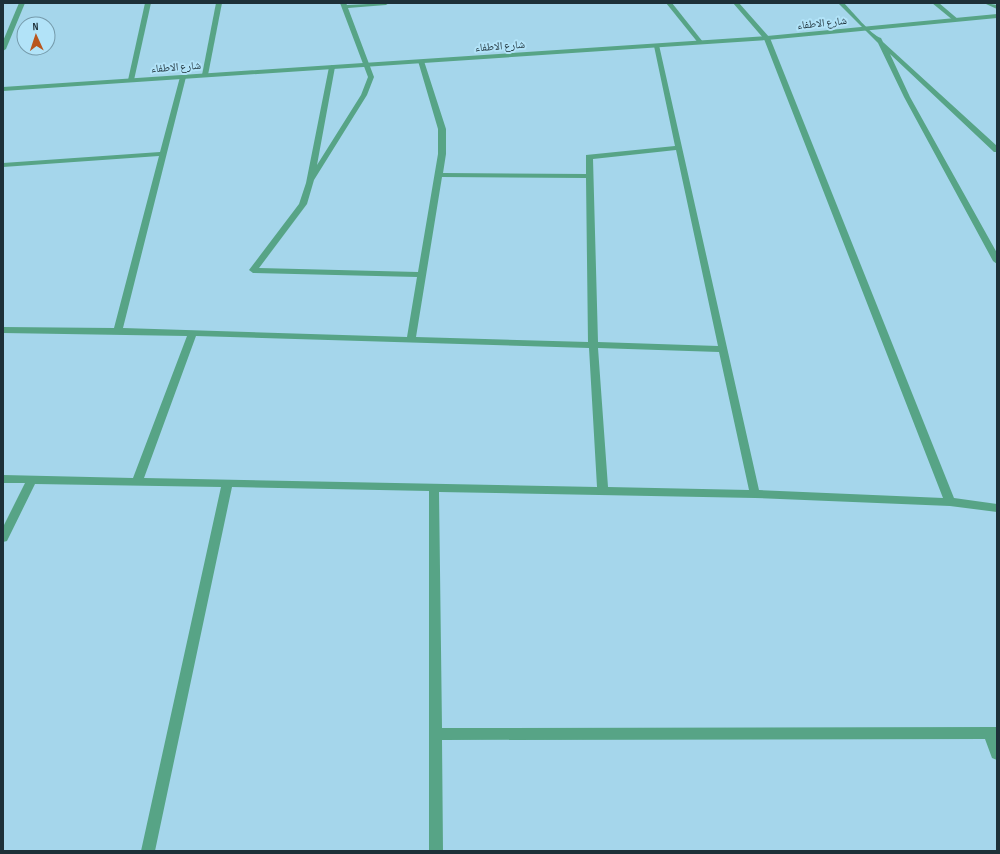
<svg xmlns="http://www.w3.org/2000/svg" width="1000" height="854" viewBox="0 0 1000 854" font-family="'Sofia Sans Condensed','Noto Naskh Arabic',sans-serif">
  <rect width="100%" height="100%" fill="#a5d6eb"/>
  <g fill="none" stroke-linecap="round" stroke-linejoin="round">
    <g fill="#57a486" fill-rule="evenodd">
      <polygon points="19,3 25,3 6,49 3,51 3,41"/>
      <polygon points="145,3 151,3 134,80 131,82 128,80"/>
      <polygon points="216,3 222,3 208,75 205,77 202,75"/>
      <path d="M340,3h6l1,2 42,-2 -3,2 -38,3 26,69 -7,18 -53,85 -7,24 -48,64 159,4 20,-118v-25l-20,-68 1,-1 5,1 22,68v25l-3,19 143,1v-19l89,-9 -21,-100 5,-1 100,445 184,8 -179,-459 -31,-36h6l31,35 184,460 43,6v8l-47,-6 -195,-8 -316,-6 3,236 555,-1v33l-5,-2 -7,-19 -543,1 1,111h-14v-360l-197,-4 -77,364h-14l80,-364 -186,-3 -28,57 -4,1v-15l22,-44h-22v-8l130,3 54,-142 -184,-3v-6l111,1 45,-172 -156,11v-4l157,-11 20,-75 5,-1 1,1 -63,251 284,9 10,-60 -164,-4 -4,-3 50,-66 7,-21 23,-116 3,-2 3,2 -18,98 44,-70 7,-18zM676,150l42,196 -120,-4 -5,-183zM442,177l144,1 2,164 -172,-5zM196,336l393,12 8,139 -453,-9zM598,348l121,4 30,138 -141,-3z"/>
      <polygon points="666,3 672,3 703,42 703,44 699,44"/>
      <path d="M838,3h6c8,8 27,32 37,35l2,4 114,104v6h-3l-104,-98 20,43 87,156v11l-4,-3 -89,-164 -26,-54z"/>
      <polygon points="932,3 939,3 959,20 954,21"/>
    </g>
    <g fill="#57a486" fill-rule="evenodd">
      <polygon points="985,3 997,5 997,9 986,4"/>
      <polygon points="997,14 997,18 767,40 3,91 3,87 767,36"/>
    </g>
  </g>
  <g text-anchor="middle" dominant-baseline="central" stroke-width="4" stroke-linejoin="round" paint-order="stroke">
    <g font-size="11" fill="#1d3038" stroke="#b2e3f8">
      <text transform="translate(822 23) rotate(-6)">شارع الاطفاء</text>
      <text transform="translate(500 46) rotate(-4)">شارع الاطفاء</text>
      <text transform="translate(176 67) rotate(-4)">شارع الاطفاء</text>
    </g>
  </g>
  <rect width="1000" height="854" fill="none" stroke="#1d3038" stroke-width="8"/>
  <g transform="translate(36 36) rotate(357)"><circle r="19" fill="#b2e3f8" stroke="#769bab"/>
  <path d="M0-3L7 15L0 10L-7 15Z" fill="#b9561e"/>
  <text y="-6" font-size="11" font-weight="bold" text-anchor="middle" fill="#1d3038">N</text>
  </g>
</svg>
